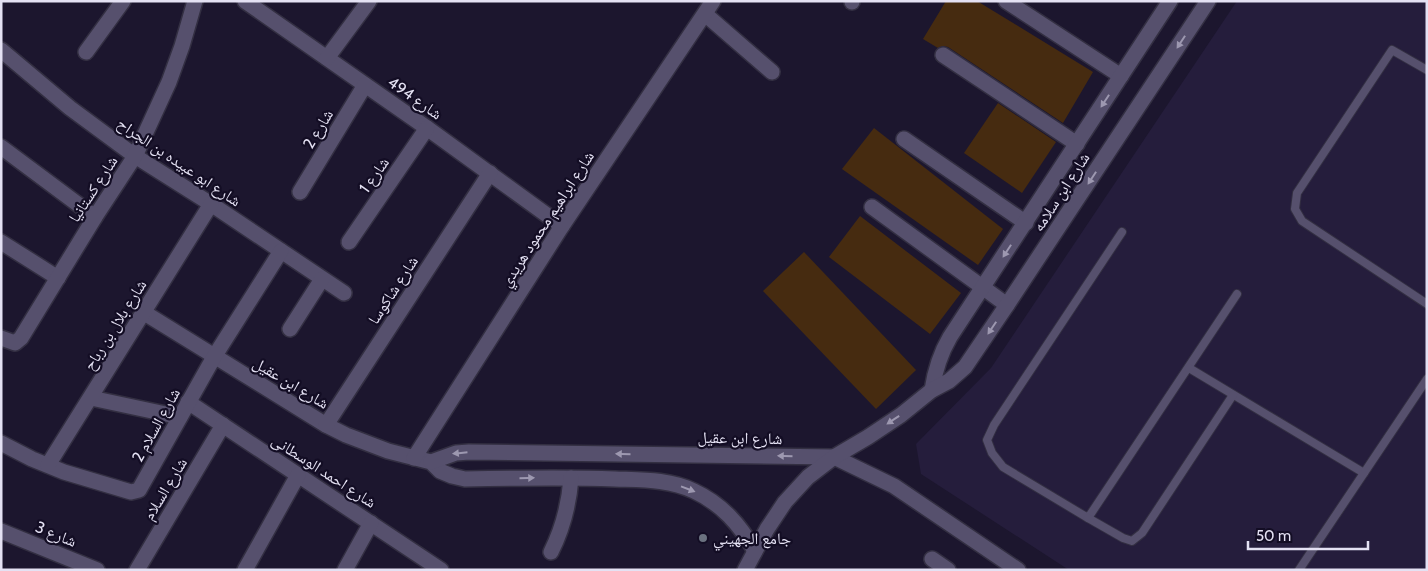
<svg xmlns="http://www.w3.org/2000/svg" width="1428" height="571" viewBox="0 0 1428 571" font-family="Cabin,'Noto Naskh Arabic',sans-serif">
  <rect width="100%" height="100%" fill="#1c162e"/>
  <polygon fill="#251d3c" points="1237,1 1427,1 1427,570 1069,570 921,474 916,444 991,368"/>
  <g fill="#462b10">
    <polygon points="946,1 977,1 1093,72 1063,123 948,47 943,46 938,48 923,39"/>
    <polygon points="998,103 1056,142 1022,193 964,153"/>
    <polygon points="874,128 1003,229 978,265 842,169"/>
    <polygon points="860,216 961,293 930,334 829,257"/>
    <polygon points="804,252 916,370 876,409 763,291"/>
  </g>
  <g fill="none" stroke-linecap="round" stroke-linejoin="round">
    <g stroke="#332f42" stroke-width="10">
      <g id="service">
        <polyline points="1427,70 1392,50 1297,193 1295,209 1302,221 1427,304"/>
        <polyline points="1122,232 994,425 987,440 992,453 1003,467 1088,518 1237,294"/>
        <polyline points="1189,368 1364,473"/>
        <polyline points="1088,518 1123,538 1132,541 1142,533 1233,395"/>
        <polyline points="1299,570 1427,379"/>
      </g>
    </g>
    <g stroke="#332f42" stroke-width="18">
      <g id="minor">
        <polyline points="245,1 427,128 562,226"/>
        <polyline points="852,1 852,2"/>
        <polyline points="1006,1 1121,76"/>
        <polyline points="705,14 772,72"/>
        <polyline points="1,50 70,108 135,156 211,204 344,293"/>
        <polyline points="86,52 123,1"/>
        <polyline points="943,55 1077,144"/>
        <polyline points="327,58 369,1"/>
        <polyline points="904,139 1026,223"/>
        <polyline points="1,147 95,217"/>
        <polyline points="300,192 365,85"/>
        <polyline points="872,207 1007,305"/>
        <polyline points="1,242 58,278"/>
        <polyline points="349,242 427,128"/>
        <path d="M143,312l183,113 20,10 42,16 43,11 9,9 12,5 13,3c50,-1 100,-2 150,0 26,1 54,0 79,12 28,13 46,34 61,60"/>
        <polyline points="290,329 322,279"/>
        <polyline points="1,338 15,343 21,338 95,217 135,156 169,82 182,46 195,1"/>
        <polyline points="91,398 180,417"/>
        <polyline points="188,402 441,570"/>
        <polyline points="326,425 490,173"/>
        <polyline points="1,443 32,459 64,472 131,492 139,490 214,357 281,251"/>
        <polyline points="414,458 562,226 713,1"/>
        <polyline points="431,462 456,453 469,452 834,457 894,486 1018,570"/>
        <polyline points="48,465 211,204"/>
        <polyline points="1,531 97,570"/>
        <path d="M551,552c12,-24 18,-47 20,-74"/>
        <polyline points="932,559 948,570"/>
        <polyline points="137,570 223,425"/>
        <polyline points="245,570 298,475"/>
        <polyline points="345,570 371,523"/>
      </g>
    </g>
    <g stroke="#332f42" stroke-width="18">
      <g id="tertiary">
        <path d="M932,390c3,-20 8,-36 18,-53l220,-336"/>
        <polyline points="745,570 767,529 785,502 808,477 834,457 868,437 901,415 932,390 949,381 965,367 1007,305 1208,1"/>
      </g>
    </g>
    <use href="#service" stroke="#56506d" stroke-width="8"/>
    <use href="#minor" stroke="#56506d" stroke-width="15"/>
    <use href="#tertiary" stroke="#56506d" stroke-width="15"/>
  </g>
  <defs><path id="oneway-solid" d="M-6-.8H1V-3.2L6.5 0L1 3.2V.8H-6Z" transform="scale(1.25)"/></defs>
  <g fill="#9d98b0">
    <use href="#oneway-solid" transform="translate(1181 42) rotate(123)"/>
    <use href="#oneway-solid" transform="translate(1105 101) rotate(123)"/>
    <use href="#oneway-solid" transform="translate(1092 178) rotate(123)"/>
    <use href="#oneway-solid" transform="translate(1007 251) rotate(123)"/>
    <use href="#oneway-solid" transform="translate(992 328) rotate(124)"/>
    <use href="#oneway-solid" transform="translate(893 420) rotate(146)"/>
    <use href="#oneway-solid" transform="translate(460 453) rotate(174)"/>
    <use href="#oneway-solid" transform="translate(623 454) rotate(-179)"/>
    <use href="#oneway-solid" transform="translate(785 456) rotate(-179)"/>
    <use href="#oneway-solid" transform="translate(527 478) rotate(-1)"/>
    <use href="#oneway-solid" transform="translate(688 489) rotate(21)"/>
  </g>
  <circle fill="#6b7280" stroke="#130d24" stroke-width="2" cx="703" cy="538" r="5"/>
  <g text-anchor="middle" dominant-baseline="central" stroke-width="4.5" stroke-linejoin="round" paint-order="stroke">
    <g font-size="16" fill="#e4e1f3" stroke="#130d24">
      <text transform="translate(415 98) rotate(35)">شارع 494</text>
      <text transform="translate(318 129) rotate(-59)">شارع 2</text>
      <text transform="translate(179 162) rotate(34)">شارع ابو عبيده بن الجراح</text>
      <text transform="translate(374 175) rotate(-55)">شارع 1</text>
      <text transform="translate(93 189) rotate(-57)">شارع كستانيا</text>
      <text transform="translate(1061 192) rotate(-57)">شارع ابن سلامه</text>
      <text transform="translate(547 219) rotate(-57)">شارع ابراهيم محمود هريدي</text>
      <text transform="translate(393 290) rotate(-57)">شارع شاكوسا</text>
      <text transform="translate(115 325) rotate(-58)">شارع بلال بن رباح</text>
      <text transform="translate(291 383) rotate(31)">شارع ابن عقيل</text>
      <text transform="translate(156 425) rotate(-61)">شارع السلام 2</text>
      <text transform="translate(740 438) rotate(1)">شارع ابن عقيل</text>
      <text transform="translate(324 471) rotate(33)">شارع احمد الوسطانى</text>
      <text transform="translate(165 489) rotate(-59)">شارع السلام</text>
      <text transform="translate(56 534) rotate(22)">شارع 3</text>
    </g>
    <g font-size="16" fill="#e4e1f3" stroke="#130d24" text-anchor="start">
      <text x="713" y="538">جامع الجهيني</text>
    </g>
  </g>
  <rect width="1428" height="571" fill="none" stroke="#e4e1f3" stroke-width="5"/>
  <path d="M1248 541v8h120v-8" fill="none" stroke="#e4e1f3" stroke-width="2.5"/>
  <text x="1256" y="541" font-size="15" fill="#e4e1f3" stroke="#130d24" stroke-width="4" paint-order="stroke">50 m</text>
</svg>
